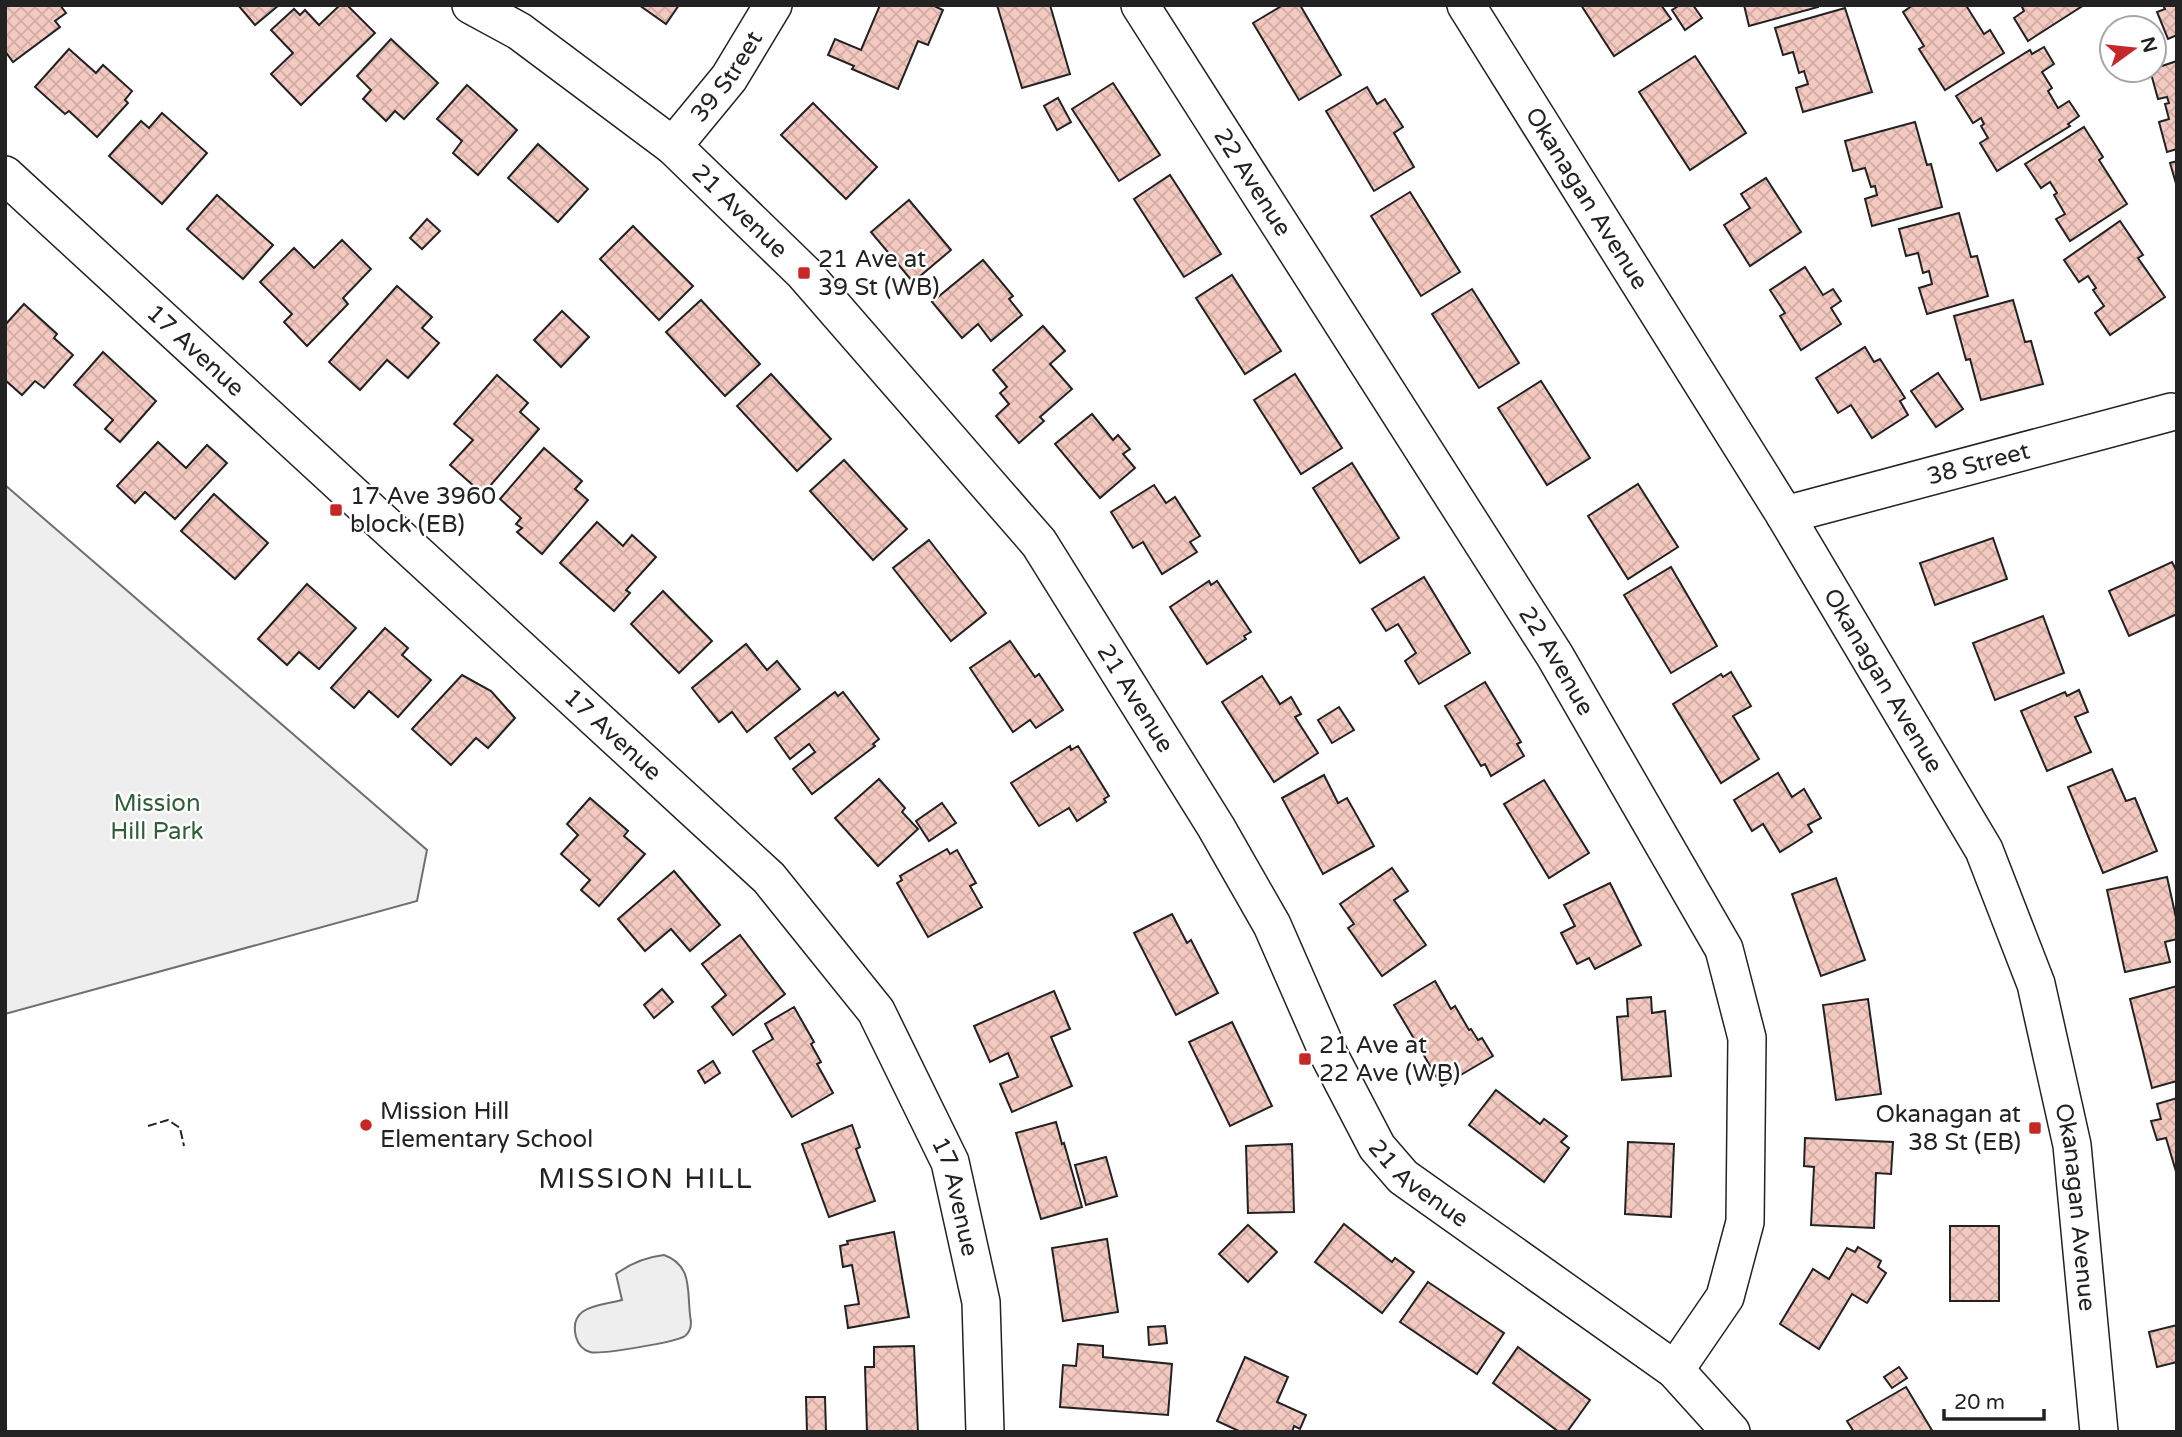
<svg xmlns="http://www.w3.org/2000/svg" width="2182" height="1437" viewBox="0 0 2182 1437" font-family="'Varela Round',sans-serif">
  <defs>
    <pattern id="building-cross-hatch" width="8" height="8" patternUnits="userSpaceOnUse" patternTransform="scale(1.75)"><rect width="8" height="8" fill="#f3c9c0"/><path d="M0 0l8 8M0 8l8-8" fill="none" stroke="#d0aca5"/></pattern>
  </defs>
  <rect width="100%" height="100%" fill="#fff"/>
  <g fill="#eee" stroke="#6f6f6f" stroke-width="2">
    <polygon points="5,485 427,850 417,901 5,1014"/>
    <path d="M664,1255c31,11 22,40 27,67 0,5 -1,10 -6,14 -8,6 -86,19 -95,16 -7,-2 -12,-8 -14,-15 -8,-32 24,-31 46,-37l-6,-26c15,-11 30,-17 48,-19z"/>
  </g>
  <g fill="url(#building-cross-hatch)" stroke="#222" stroke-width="2">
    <polygon points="5,5 60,5 66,13 55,21 60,27 13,62 5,51"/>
    <polygon points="238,5 279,5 255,25"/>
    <polygon points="340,5 347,5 375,33 301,105 271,74 293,53 271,30 294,9 300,15 305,10 319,25"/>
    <polygon points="639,5 679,5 666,24"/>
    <polygon points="880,5 932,5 943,10 928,45 918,41 898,89 852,69 854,66 828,55 835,39 861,50"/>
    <polygon points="997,5 1050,5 1070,74 1022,88"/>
    <polygon points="1283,5 1300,5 1341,75 1299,100 1253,23"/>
    <polygon points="1581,5 1661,5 1671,19 1614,56"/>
    <polygon points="1680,5 1693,5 1702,18 1685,30 1672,10"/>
    <polygon points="1744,5 1818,5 1818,7 1749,26"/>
    <polygon points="1913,5 1969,5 1967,7 1984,34 1990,30 2004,53 1945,90 1919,49 1924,46 1903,12"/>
    <polygon points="2021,5 2084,5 2028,41 2014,18 2024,11"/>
    <polygon points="2163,5 2177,5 2177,35 2168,39 2157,12 2165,9"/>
    <polygon points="1845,8 1872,92 1803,112 1796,88 1808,84 1804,71 1799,73 1793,52 1783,55 1775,28"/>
    <polygon points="391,39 438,83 404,119 395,111 386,121 363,99 371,90 357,76"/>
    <polygon points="2044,47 2054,64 2042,72 2052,88 2048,91 2058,108 2069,101 2079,116 2068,124 2070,126 1997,171 1980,143 1988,138 1981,126 1984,124 1981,118 1973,123 1956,96 2030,50 2032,54"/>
    <polygon points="69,49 96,73 103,65 132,91 125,100 128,103 97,137 69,111 65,114 35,87"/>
    <polygon points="1695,56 1746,133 1690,170 1639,92"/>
    <polygon points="2177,61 2177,149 2167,152 2159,122 2169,119 2165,104 2169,103 2167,97 2158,99 2150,70"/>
    <polygon points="1113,83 1160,155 1119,181 1072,109"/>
    <polygon points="467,85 517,130 478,175 453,153 462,141 437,119"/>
    <polygon points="1367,87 1377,104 1385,99 1403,127 1394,133 1414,167 1374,191 1326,111"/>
    <polygon points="1058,98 1071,122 1057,130 1044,106"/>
    <polygon points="813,103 877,167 846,199 781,135"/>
    <polygon points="162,113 207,153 162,204 109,156 141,121 149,128"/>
    <polygon points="1915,122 1927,165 1931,164 1942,207 1872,226 1865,199 1877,195 1875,186 1871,187 1865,168 1853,171 1845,141"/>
    <polygon points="2084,127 2103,157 2099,160 2127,204 2070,241 2056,219 2065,214 2054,195 2057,193 2050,182 2041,188 2025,164"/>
    <polygon points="538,144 588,189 558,222 508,178"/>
    <polygon points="2177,161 2177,187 2170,163"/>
    <polygon points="1170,175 1221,254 1184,277 1134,199"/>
    <polygon points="1766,178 1801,232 1750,266 1724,225 1750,208 1741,194"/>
    <polygon points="1410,192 1460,272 1421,296 1371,216"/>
    <polygon points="217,195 273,245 243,279 187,229"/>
    <polygon points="909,200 951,250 913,282 871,232"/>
    <polygon points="1959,213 1971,257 1977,256 1988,296 1927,314 1919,288 1932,284 1929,271 1923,273 1918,253 1906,256 1899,229"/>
    <polygon points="427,219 440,231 422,249 410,238"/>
    <polygon points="2120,221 2143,255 2138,258 2165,297 2110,335 2095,313 2104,306 2093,290 2096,288 2088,276 2079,282 2064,260"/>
    <polygon points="633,226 693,286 659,320 600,259"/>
    <polygon points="342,240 371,269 343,298 348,304 307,346 284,322 292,314 260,282 294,248 314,268"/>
    <polygon points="983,260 1013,296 1009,299 1022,315 991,341 978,324 962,338 932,302"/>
    <polygon points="1805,267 1823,295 1833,289 1841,301 1831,308 1841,324 1801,350 1780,316 1785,313 1770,290"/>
    <polygon points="1232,275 1281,351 1245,374 1196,298"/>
    <polygon points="397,286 432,317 422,328 439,343 408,378 387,360 360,390 329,362"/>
    <polygon points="1472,289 1519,363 1479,388 1432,314"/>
    <polygon points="701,300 760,364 725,396 666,332"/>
    <polygon points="2013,300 2025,342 2031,341 2043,384 1981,400 1970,359 1966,360 1954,316"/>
    <polygon points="24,304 57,334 54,338 73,355 44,388 35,381 22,395 5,380 5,325"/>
    <polygon points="562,311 589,337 561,367 534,340"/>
    <polygon points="1043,326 1065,351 1050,364 1072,389 1040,417 1044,421 1019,443 996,416 1009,404 1000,393 1007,387 993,370"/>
    <polygon points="1865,347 1874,362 1880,359 1905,398 1900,401 1908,415 1872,438 1851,405 1838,413 1816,378"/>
    <polygon points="103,352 156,401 120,442 105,429 113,420 74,385"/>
    <polygon points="1938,373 1963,409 1936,427 1911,391"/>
    <polygon points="771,374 831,439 797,471 737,406"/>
    <polygon points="1295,374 1342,448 1301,474 1254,400"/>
    <polygon points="497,375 528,403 520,412 539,429 483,494 450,465 473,440 454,424"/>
    <polygon points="1541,381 1590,458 1547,485 1498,408"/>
    <polygon points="1092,414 1113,440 1118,435 1130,449 1123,454 1135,468 1100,498 1055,444"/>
    <polygon points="158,442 186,468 207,445 227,463 175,519 145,492 135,503 117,486"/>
    <polygon points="544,448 582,481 575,489 588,500 542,554 517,532 522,528 516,524 521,518 500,499"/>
    <polygon points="844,460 907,529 873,560 810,491"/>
    <polygon points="1352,463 1399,538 1360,563 1313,488"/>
    <polygon points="1638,484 1678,547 1628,579 1588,516"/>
    <polygon points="1154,485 1166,503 1175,497 1200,536 1190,542 1197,552 1162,574 1143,542 1133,548 1111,512"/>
    <polygon points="214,494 268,543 235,579 181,531"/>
    <polygon points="597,522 623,546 632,535 656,557 626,590 630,593 614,611 560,563"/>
    <polygon points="1993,538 2007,579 1935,605 1920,563"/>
    <polygon points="929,540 986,613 951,641 893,568"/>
    <polygon points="2172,562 2177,572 2177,614 2129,636 2109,591"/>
    <polygon points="1671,567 1717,646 1671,673 1624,595"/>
    <polygon points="1424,577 1470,653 1419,684 1405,661 1416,653 1398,624 1386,631 1372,609"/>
    <polygon points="1209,581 1211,585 1217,581 1251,632 1244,636 1246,639 1207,664 1170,607"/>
    <polygon points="307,584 356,628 319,669 299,652 287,665 258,639"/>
    <polygon points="663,591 712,641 679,673 631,624"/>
    <polygon points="2043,616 2064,673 1995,700 1973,643"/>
    <polygon points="385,628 408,648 402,655 431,680 398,717 369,691 354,708 331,688"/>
    <polygon points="1010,641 1035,677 1039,674 1063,710 1036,728 1030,720 1013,732 970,668"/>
    <polygon points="746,644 767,670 777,661 800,689 747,732 732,712 719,722 692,688"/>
    <polygon points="1731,672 1751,706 1733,716 1759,759 1721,783 1673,704 1721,674 1723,677"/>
    <polygon points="462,675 491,691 515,718 488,748 476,738 451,765 412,729"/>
    <polygon points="1262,676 1280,704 1291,697 1301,714 1295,717 1318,753 1274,782 1222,702"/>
    <polygon points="1485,682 1521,742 1517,744 1524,756 1491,776 1485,764 1481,766 1445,706"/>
    <polygon points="2079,690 2088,712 2075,717 2091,752 2047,771 2021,711 2065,692 2067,696"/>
    <polygon points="835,692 838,696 843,692 879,739 873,744 875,746 812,794 793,769 815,752 809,744 790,759 775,738"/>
    <polygon points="1339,707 1354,730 1332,743 1318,720"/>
    <polygon points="1070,746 1071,750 1078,746 1109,796 1104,799 1106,802 1077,821 1069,808 1039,826 1011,783"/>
    <polygon points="2112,769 2126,801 2135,798 2157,851 2103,873 2068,787"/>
    <polygon points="1778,773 1792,797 1804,789 1821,818 1808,825 1812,832 1780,852 1763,824 1752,831 1734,800"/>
    <polygon points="1324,775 1338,803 1347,798 1374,846 1323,874 1282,798"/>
    <polygon points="879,779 905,808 902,812 918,829 878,866 835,818"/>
    <polygon points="1544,780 1589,853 1549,878 1504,804"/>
    <polygon points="590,798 628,831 624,836 645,854 599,906 581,890 590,880 561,854 578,835 567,824"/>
    <polygon points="942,803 956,823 929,841 916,821"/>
    <polygon points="947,849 950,854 957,850 976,883 970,886 982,907 928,937 897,883 902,880 900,876"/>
    <polygon points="1392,868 1408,891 1394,900 1426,945 1382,976 1348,928 1354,924 1340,904"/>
    <polygon points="674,871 720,925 690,951 671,929 645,951 618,919"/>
    <polygon points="2167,877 2177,922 2177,939 2165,942 2170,962 2125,972 2107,890"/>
    <polygon points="1836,878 1865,960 1821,976 1792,894"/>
    <polygon points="1610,883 1641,945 1595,969 1589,958 1577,964 1561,933 1575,926 1564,905"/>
    <polygon points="1172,914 1187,943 1191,940 1218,993 1176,1015 1134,933"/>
    <polygon points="740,935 785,994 733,1035 712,1007 726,995 702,964"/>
    <polygon points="1435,981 1451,1009 1455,1006 1469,1030 1471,1029 1478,1040 1482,1038 1493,1056 1442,1086 1394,1005"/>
    <polygon points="2177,986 2177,1081 2152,1088 2130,999"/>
    <polygon points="662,989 673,1002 654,1018 644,1005"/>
    <polygon points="1054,991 1070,1029 1051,1037 1072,1086 1012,1112 1000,1084 1018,1077 1008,1053 990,1062 974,1026"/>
    <polygon points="1651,997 1652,1013 1665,1011 1671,1076 1622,1080 1617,1017 1628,1016 1627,999"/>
    <polygon points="1868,999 1881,1094 1836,1100 1823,1005"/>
    <polygon points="794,1007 814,1042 811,1044 821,1062 817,1064 833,1093 792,1117 753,1051 773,1039 765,1024"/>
    <polygon points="1232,1022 1272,1106 1230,1126 1189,1042"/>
    <polygon points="713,1061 720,1073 705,1083 698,1071"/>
    <polygon points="1496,1090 1540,1124 1544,1119 1567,1136 1561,1142 1569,1148 1544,1182 1469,1125"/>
    <polygon points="2177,1098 2177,1175 2166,1138 2157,1140 2151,1121 2161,1119 2157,1104"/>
    <polygon points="1056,1122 1062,1144 1064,1143 1082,1207 1041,1219 1016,1133"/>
    <polygon points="852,1125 860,1147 856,1149 875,1201 829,1217 802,1144"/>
    <polygon points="1805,1138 1893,1142 1891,1174 1876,1173 1874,1228 1811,1225 1814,1167 1804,1166"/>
    <polygon points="1628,1142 1674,1144 1671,1217 1625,1214"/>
    <polygon points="1292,1144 1294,1212 1248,1213 1246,1146"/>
    <polygon points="1106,1157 1117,1196 1086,1205 1075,1165"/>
    <polygon points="1344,1224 1392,1262 1395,1258 1414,1272 1382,1313 1315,1262"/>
    <polygon points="1248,1225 1277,1252 1248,1282 1219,1254"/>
    <rect x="1950" y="1226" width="49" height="75"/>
    <polygon points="894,1232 909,1317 848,1328 845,1306 859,1304 852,1265 843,1267 840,1246 848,1244 847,1241"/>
    <polygon points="1107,1239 1118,1312 1063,1321 1052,1248"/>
    <polygon points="1858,1247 1881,1261 1878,1267 1886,1273 1867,1303 1852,1294 1819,1349 1780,1324 1813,1269 1829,1279 1847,1248 1855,1252"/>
    <polygon points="1428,1282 1504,1333 1477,1374 1400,1322"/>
    <polygon points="2177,1325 2177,1362 2157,1367 2149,1332"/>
    <polygon points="1165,1326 1167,1343 1149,1345 1148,1327"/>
    <polygon points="1078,1344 1103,1346 1103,1357 1172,1364 1168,1415 1060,1407 1063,1365 1076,1366"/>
    <polygon points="914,1346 918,1432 867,1432 865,1367 874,1367 874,1347"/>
    <polygon points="1518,1347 1590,1400 1567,1432 1559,1432 1493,1383"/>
    <polygon points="1245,1357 1288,1377 1277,1402 1306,1415 1300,1429 1294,1426 1292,1432 1241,1432 1217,1421"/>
    <polygon points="1899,1367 1907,1378 1892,1388 1884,1377"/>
    <polygon points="1906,1387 1933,1432 1854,1432 1847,1421"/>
    <polygon points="806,1397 825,1397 826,1431 807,1432"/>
  </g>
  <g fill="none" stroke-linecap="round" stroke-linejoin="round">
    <g stroke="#222" stroke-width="40">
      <g id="minor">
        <path id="s1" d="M471,5l48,26 154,115 131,127 235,270 177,284 56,98 57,130 48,92 26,30 272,193 56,62"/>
        <path id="s2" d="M1140,5l415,651 169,293 23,89 -2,184 -20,75 -50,73"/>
        <path id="s3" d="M1466,5l319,510 199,335 52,134 36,161 27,287"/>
        <path id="s4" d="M673,146l56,-68 44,-73"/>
        <path id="s5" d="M5,175l764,703 107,133 74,151 31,140 4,130"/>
        <path id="s6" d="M1785,515l386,-103"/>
      </g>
    </g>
    <use href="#minor" stroke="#fff" stroke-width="37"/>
    <polyline stroke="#222" stroke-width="2" stroke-dasharray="9 3.5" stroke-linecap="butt" points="148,1126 168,1120 180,1128 184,1146"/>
  </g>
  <g fill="#c62828" stroke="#fff" stroke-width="2.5">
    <rect x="797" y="266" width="14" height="14" rx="3.5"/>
    <rect x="329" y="503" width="14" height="14" rx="3.5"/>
    <rect x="1298" y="1052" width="14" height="14" rx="3.5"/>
    <circle cx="366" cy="1125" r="7"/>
    <rect x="2028" y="1121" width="14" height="14" rx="3.5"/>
  </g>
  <g text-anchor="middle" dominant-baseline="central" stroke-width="5" stroke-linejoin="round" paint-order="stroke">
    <g font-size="24" fill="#222" stroke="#fff">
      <text stroke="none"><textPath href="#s4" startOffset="88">39 Street</textPath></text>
      <text stroke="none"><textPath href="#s2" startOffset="210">22 Avenue</textPath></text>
      <text stroke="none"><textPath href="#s3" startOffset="228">Okanagan Avenue</textPath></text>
      <text stroke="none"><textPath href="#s1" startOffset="340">21 Avenue</textPath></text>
      <text stroke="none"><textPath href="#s5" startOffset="259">17 Avenue</textPath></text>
      <text stroke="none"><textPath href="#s6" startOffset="200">38 Street</textPath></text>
      <text stroke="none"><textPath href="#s2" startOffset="777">22 Avenue</textPath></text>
      <text stroke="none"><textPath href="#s3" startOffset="794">Okanagan Avenue</textPath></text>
      <text stroke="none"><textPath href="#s1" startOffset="970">21 Avenue</textPath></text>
      <text stroke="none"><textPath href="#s5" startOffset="826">17 Avenue</textPath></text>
      <text stroke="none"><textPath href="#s1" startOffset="1536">21 Avenue</textPath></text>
      <text stroke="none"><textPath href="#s5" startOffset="1412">17 Avenue</textPath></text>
      <text stroke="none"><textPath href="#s3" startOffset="1362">Okanagan Avenue</textPath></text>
    </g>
    <g font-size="24" fill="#222" stroke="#fff" text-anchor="start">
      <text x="818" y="259">21 Ave at<tspan x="818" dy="28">39 St (WB)</tspan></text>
      <text x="350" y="496">17 Ave 3960<tspan x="350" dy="28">block (EB)</tspan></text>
      <text x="1319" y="1045">21 Ave at<tspan x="1319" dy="28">22 Ave (WB)</tspan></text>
      <text x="380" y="1111">Mission Hill<tspan x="380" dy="28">Elementary School</tspan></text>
      <text x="2021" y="1114" text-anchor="end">Okanagan at<tspan x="2021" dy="28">38 St (EB)</tspan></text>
    </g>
    <g font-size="24" fill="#2f5e38" stroke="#fff">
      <text x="157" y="803">Mission<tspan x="157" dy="28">Hill Park</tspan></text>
    </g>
    <g font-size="28" letter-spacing="2" fill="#222" stroke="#fff">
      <text x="646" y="1179">MISSION HILL</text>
    </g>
  </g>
  <rect width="2182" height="1437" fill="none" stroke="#222222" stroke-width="14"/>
  <g transform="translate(2133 49) rotate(75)"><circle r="33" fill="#ffffff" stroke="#a7a7a7" stroke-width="2"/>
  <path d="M0-5L12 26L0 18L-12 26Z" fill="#c62828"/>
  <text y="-10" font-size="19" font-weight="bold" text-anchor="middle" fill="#222222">N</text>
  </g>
  <path d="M1944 1409v10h100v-10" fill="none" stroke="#222222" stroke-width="3.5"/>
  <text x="1954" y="1409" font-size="21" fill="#222222" stroke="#ffffff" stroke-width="5" paint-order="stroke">20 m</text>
</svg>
